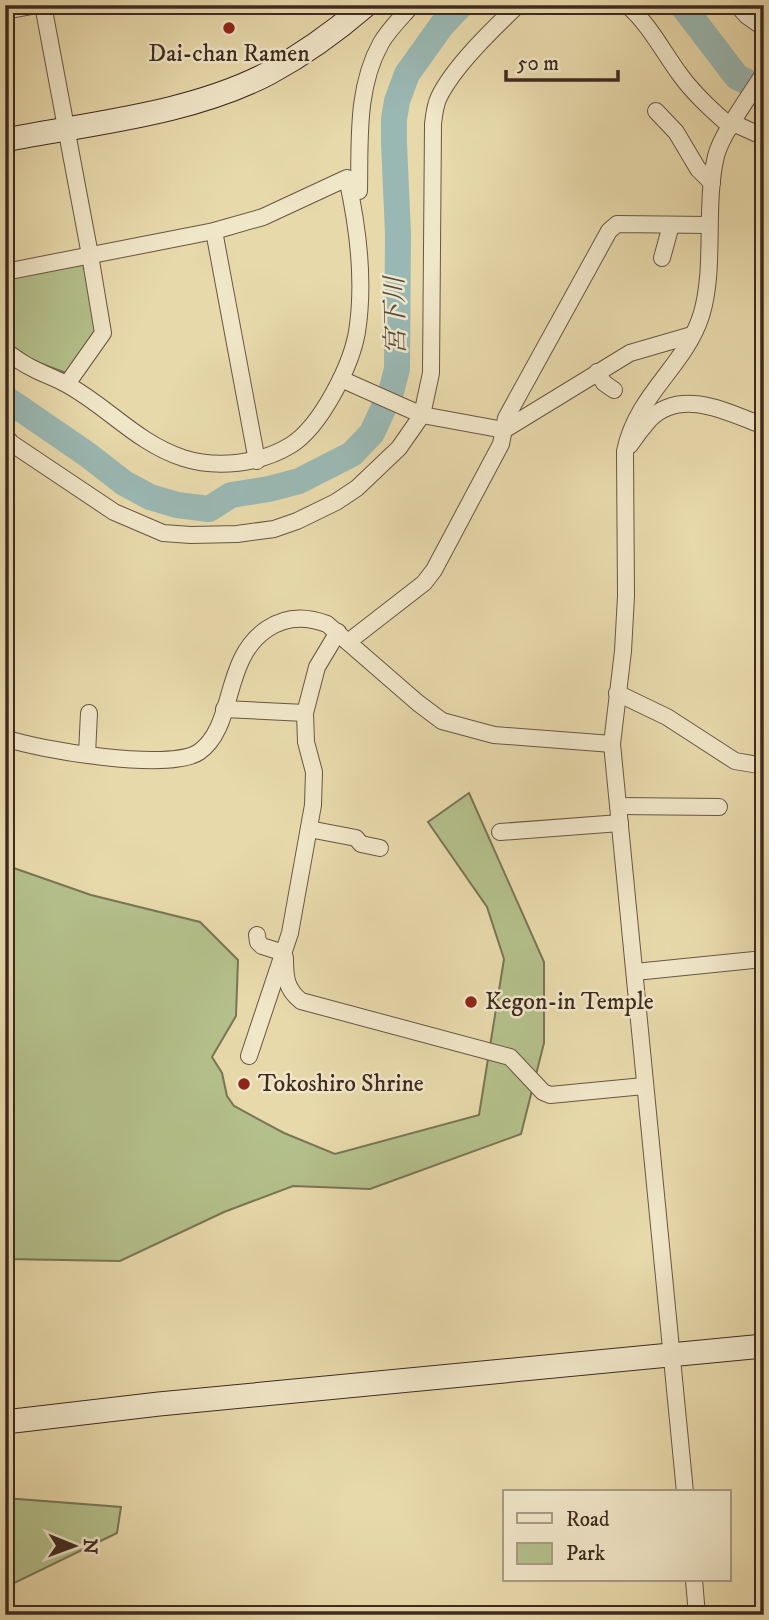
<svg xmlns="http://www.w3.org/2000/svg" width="769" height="1620" viewBox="0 0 769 1620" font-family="'IM FELL DW Pica','Noto Serif JP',serif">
  <rect width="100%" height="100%" fill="#e8d9ab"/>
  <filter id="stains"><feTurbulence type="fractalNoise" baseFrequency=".00286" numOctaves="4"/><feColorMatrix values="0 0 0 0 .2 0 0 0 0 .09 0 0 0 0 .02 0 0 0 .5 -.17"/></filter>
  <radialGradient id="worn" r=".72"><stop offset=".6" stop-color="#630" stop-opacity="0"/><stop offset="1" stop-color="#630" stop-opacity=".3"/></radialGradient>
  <g fill="#b4c08b" stroke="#797556" stroke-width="2">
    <polygon points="79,262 84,265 97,330 66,373 34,361 5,341 5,277"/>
    <polygon points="469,793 544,962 544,1043 521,1134 370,1189 293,1186 224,1212 120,1261 5,1259 5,865 91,895 200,922 238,960 236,1016 212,1057 222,1073 227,1096 234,1106 284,1133 335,1154 479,1115 504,959 487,907 428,822"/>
    <polygon points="5,1498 121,1507 117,1533 14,1583 5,1594"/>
  </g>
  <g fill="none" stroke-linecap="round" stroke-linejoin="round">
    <g stroke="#9ab8b3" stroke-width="26">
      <polyline points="682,5 737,77 764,90"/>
      <polyline points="5,398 88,455 124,483 150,497 177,505 209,509 231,495 269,489 299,481 352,454 372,433 391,392 397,369 398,234 394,143 394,119 397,101 407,74 442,25 461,5"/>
    </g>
    <g stroke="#685643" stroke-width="18">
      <g id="street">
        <polyline points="43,5 90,255 103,333 67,384"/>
        <path d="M627,5c23,20 36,47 54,71 14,19 32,35 50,51"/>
        <polyline points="737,5 747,16 764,28"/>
        <polyline points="5,11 37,5"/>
        <polyline points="656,111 676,132 698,169 712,183"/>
        <polyline points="733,123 764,137"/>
        <path d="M359,191c1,-51 -3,-103 22,-148 8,-14 21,-26 31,-38"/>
        <polyline points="214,231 257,461"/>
        <polyline points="662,258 671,225"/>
        <path d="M5,272l209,-41 49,-14 84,-39c11,49 18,103 10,154 -6,34 -36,94 -66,113 -31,19 -74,24 -108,13 -46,-15 -76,-52 -117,-74 -11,-6 -23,-10 -34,-16 -9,-4 -18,-11 -27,-17"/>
        <polyline points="597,372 604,383 614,390"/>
        <polyline points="341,379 422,415 504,430 630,353 692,335"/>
        <path d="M5,435l6,8 103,69 49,21 28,2 46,-1 37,-5 23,-8 39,-19 21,-14 42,-40 23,-33 9,-42 2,-249c1,-9 2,-19 6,-27 15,-31 54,-68 79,-92"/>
        <path d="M630,445c6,-9 13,-18 20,-26 32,-32 79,-6 114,7"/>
        <polyline points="348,642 424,583 434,570 501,444 506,418 609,231 617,224 709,225"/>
        <polyline points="617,693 667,717 735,761 764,766"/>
        <polyline points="224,709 305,713"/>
        <path d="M5,738c34,12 165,34 194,14 37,-26 23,-93 68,-123 19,-13 39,-13 60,-5l91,79 24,18 52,14 118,9"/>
        <polyline points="87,754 89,713"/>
        <polyline points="618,806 719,807"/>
        <polyline points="309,829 356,838 361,844 380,848"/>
        <polyline points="500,832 620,823"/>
        <polyline points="257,935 258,942 262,946 284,953"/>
        <path d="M285,958c0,19 1,31 16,43l209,56 33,35 7,3 94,-9"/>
        <polyline points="635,972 764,959"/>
        <polyline points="249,1056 290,933 313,805 314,772 306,742 305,713 317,667 338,632"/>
        <path d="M685,1492l-73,-748 11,-93 3,-55 -1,-145c12,-57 60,-85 76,-135 15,-47 3,-110 15,-160 5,-21 35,-62 48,-83"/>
        <polyline points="694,1580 697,1615"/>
      </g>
    </g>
    <g stroke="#3e2a20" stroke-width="25">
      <g id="secondary">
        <path d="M5,140c86,-17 186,-26 264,-67 35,-19 67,-42 97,-68"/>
        <polyline points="5,1422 159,1404 764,1346"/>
      </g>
    </g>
    <use href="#street" stroke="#f0e6c8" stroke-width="16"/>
    <use href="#secondary" stroke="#f0e6c8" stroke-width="23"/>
  </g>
  <g fill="#8f2418" stroke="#f0e6c8" stroke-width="2.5">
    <circle cx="229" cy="28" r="7"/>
    <circle cx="471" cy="1002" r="7"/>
    <circle cx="244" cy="1084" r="7"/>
  </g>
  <g text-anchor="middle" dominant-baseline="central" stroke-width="5" stroke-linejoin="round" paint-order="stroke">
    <g font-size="24" fill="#3e2a20" stroke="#f0e6c8" text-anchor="start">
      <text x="229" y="54" text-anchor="middle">Dai-chan Ramen</text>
      <text x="485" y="1002">Kegon-in Temple</text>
      <text x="258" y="1084">Tokoshiro Shrine</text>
    </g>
    <g font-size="26" font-style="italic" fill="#554e45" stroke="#f0e6c8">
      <text transform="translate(396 316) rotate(-91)">宮下川</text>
    </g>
  </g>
  <rect width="769" height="1620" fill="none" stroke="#e8d9ab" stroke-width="28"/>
  <rect x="7" y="7" width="755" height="1606" fill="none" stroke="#3e2a20" stroke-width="3.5"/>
  <rect x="14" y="14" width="741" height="1592" fill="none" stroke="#3e2a20" stroke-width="2"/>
  <rect x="503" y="1490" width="228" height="91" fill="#f0e6c8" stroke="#a99b85" stroke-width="2"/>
  <rect x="517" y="1513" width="35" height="10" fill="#f0e6c8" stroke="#a99b85" stroke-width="2"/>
  <text x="566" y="1526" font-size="21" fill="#3e2a20">Road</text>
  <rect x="517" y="1543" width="35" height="21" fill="#b4c08b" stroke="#a99b85" stroke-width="2"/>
  <text x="566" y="1560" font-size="21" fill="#3e2a20">Park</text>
  <g transform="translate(74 1546) rotate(91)" stroke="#f0e6c8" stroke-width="5" paint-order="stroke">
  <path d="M0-5L12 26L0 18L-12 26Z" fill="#3e2a20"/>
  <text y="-10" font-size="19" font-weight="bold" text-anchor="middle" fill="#3e2a20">N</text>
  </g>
  <path d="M506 70v10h112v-10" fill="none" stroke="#3e2a20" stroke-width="3.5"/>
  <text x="517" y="70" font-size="21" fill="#3e2a20" stroke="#f0e6c8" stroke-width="5" paint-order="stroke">50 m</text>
  <rect width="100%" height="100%" filter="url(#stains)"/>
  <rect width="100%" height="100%" fill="url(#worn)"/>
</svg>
